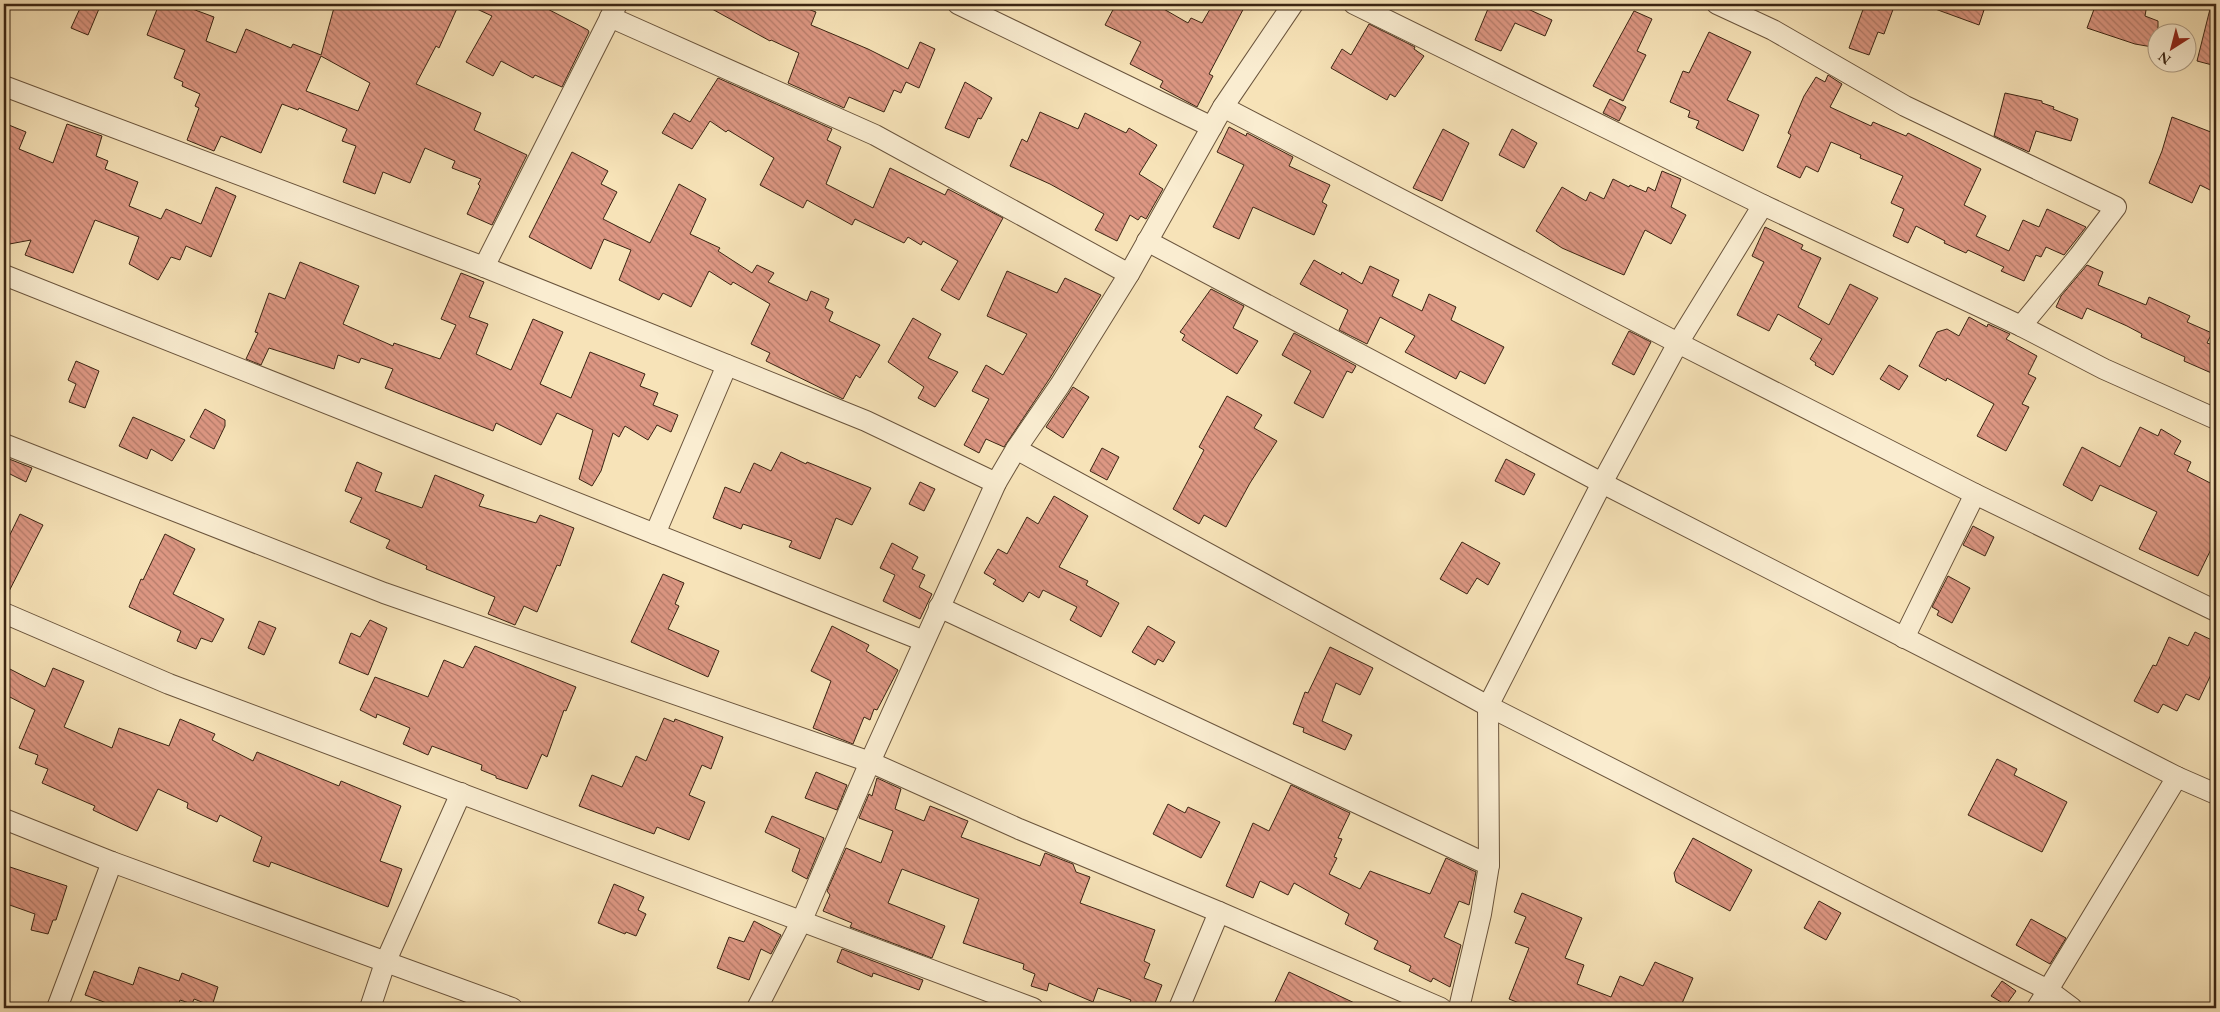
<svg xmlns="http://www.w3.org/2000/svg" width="2220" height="1012" viewBox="0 0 2220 1012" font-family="'EB Garamond',serif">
  <defs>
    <pattern id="building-back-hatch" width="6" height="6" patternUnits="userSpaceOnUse" patternTransform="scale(1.25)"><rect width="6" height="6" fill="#dd9783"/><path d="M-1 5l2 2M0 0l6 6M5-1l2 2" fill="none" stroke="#b47b6a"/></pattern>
  </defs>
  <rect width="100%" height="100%" fill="#f7e3b8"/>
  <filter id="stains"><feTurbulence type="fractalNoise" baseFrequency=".004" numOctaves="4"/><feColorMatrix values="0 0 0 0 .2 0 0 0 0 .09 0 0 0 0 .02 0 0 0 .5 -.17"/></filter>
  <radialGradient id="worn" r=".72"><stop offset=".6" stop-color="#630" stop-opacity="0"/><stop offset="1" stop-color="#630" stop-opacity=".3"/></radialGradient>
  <g fill="url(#building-back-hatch)" stroke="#3b2513" fill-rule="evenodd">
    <polygon points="82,4 101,4 88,35 71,28"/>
    <path d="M159,4h20l35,13 -8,24 30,12 10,-24 45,19 2,-4 28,11 14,-51h124l-20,44 -3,-2 -20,38 65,29 -7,17 53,25 -35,70 -25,-11 13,-28 -2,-2 3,-5 -29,-11 3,-7 -30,-13 -15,35 -27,-11 -8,22 -32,-12 13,-36 -14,-5 5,-12 -48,-21 -1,2 -16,-6 -21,49 -40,-17 -7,15 -27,-11 12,-32 -4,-2 5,-12 -18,-8 1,-4 -9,-4 11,-28 -38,-15zM321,56l49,27 -12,28 -52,-20z"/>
    <polygon points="466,4 538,4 588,30 589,32 562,87 535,75 533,78 501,61 493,76 466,62 492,16"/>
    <polygon points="703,4 794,4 816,12 811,25 868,49 908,69 920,42 935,49 919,88 906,82 901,93 894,90 884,112 849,97 844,108 788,83 799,53 771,40 770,41"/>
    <polygon points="1116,4 1155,4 1188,23 1191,18 1202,23 1213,4 1246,4 1209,74 1213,76 1197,107 1160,87 1163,81 1130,64 1141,42 1105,25"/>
    <polygon points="1490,4 1517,4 1552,20 1545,36 1515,23 1501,51 1475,40"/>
    <polygon points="1865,4 1895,4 1884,34 1878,32 1869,55 1849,48"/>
    <polygon points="1928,4 1986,4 1979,25 1927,6"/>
    <polygon points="2096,4 2147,4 2145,16 2158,21 2158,48 2135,44 2087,28"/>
    <polygon points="2210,9 2216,10 2216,66 2197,61"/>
    <polygon points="1634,11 1652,19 1637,51 1646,55 1623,101 1593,86"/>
    <polygon points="1369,24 1415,47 1414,49 1424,56 1395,97 1390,94 1387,100 1331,68 1342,49 1351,55"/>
    <polygon points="1709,32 1751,52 1727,100 1759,115 1743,151 1696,128 1699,121 1688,117 1690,111 1670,102 1683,71 1689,73"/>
    <polygon points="1828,75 1842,84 1830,107 1871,126 1873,122 1906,136 1908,133 1981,169 1964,205 1986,216 1976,236 2009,251 2023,220 2039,227 2047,209 2086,227 2064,255 2046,247 2041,257 2036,255 2024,281 2001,271 2004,267 1968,250 1966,253 1944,243 1945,241 1916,226 1908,243 1893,236 1904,209 1891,203 1903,176 1860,158 1861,155 1831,142 1818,172 1806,166 1800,178 1777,167 1791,135 1788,133 1804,96 1816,77 1825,82"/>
    <polygon points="718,78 832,129 827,140 841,147 826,184 873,208 890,168 945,195 948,189 1003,218 959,300 941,290 958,261 923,241 921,245 908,237 904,243 855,219 852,225 807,200 803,208 760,185 774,158 728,130 726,132 710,121 692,149 662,133 674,113 690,122"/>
    <polygon points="965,82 992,98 981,119 978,118 969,138 945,128"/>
    <polygon points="2005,93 2042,101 2042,103 2054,107 2053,109 2078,119 2071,141 2036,131 2029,152 1994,136"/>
    <polygon points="1610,99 1626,107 1619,121 1603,113"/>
    <polygon points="1040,112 1078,129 1085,113 1126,133 1129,128 1157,145 1139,174 1163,189 1146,219 1141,216 1138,220 1130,215 1117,241 1095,230 1104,214 1050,184 1010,166 1022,139 1027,142"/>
    <polygon points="2172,117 2216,134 2216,175 2210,190 2200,185 2192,203 2149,183 2162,151"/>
    <polygon points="4,123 26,132 19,149 53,163 67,124 102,136 96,156 108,161 105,169 138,182 129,206 161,219 166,209 201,224 216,187 236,196 211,257 186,246 180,260 171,257 158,280 129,264 139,237 95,220 73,273 25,255 31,240 4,245"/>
    <polygon points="1229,127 1246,136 1247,133 1293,157 1289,166 1330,185 1322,202 1327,205 1314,235 1253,207 1239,239 1213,227 1244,165 1217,152"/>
    <polygon points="1443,129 1469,143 1442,201 1413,188"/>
    <polygon points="1512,129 1537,143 1524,168 1499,155"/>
    <polygon points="572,152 608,171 601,184 617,192 603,219 650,243 679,184 706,199 690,234 720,248 718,251 752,273 757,265 774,273 768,282 807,301 811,291 829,299 825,308 833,312 829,321 880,345 860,378 856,375 843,399 766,361 770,353 751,344 770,304 733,282 731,285 709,271 691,307 663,293 659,300 619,280 631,250 604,239 591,269 529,237"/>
    <polygon points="1662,171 1681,179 1671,207 1686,215 1671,244 1645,230 1624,275 1562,248 1536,231 1562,187 1586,201 1590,192 1604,199 1613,179 1629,187 1630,185 1646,192 1648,187 1655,191"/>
    <polygon points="1765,227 1803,245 1801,249 1821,258 1798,307 1829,325 1850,284 1878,298 1833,375 1815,365 1816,363 1810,359 1822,339 1778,314 1769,331 1737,315 1764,262 1752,256"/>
    <polygon points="1314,260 1341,275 1342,272 1362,284 1370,266 1399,280 1392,296 1422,311 1429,294 1456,307 1451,320 1504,347 1485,384 1460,371 1456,379 1405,352 1415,336 1380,317 1367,344 1339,330 1348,310 1300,284"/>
    <polygon points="300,262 359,286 343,324 393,346 394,343 440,359 456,325 441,319 461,273 484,282 469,317 488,324 476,354 511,370 533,319 563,332 540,384 571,398 590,352 645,374 640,386 658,393 653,405 678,415 671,432 657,425 648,440 625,426 619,437 613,433 601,471 592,486 579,479 593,430 557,413 541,445 496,423 493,431 385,388 393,369 361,358 359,363 338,355 334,369 269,348 261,365 246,359 258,333 255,332 269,293 285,299"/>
    <polygon points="2087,265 2103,272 2098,285 2146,305 2149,297 2190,316 2187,322 2212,333 2207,343 2216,346 2216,375 2184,361 2185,357 2141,337 2142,334 2127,326 2087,308 2082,319 2056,307 2061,296"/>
    <polygon points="1007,271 1057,293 1065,278 1101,295 1050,378 1004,447 986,439 979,453 964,445 989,399 972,391 986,365 1003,375 1027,334 987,316"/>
    <polygon points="1211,289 1244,306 1233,328 1258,341 1237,374 1182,340 1185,335 1180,332"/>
    <polygon points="1969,317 1987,327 1988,324 2010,334 2006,339 2037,356 2028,374 2036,378 2022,404 2029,407 2006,451 1977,436 1994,404 1947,378 1946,381 1919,366 1937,332 1947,329 1959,336"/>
    <polygon points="913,318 941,334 928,358 958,372 935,407 918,398 924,387 888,362"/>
    <polygon points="1629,331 1651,342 1634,375 1612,364"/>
    <polygon points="1294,333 1356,366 1352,373 1347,371 1323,418 1294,403 1311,371 1282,355"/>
    <polygon points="76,361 99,371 85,408 69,402 76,384 68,380"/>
    <polygon points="1889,365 1908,376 1899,390 1880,379"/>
    <polygon points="1073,387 1089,397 1063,438 1046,427"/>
    <polygon points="1227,396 1262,415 1254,428 1277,441 1250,483 1226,527 1204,515 1199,524 1173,509 1204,450 1199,447"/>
    <polygon points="205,409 225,420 225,426 214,449 190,437"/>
    <polygon points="133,417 185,440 172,461 151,449 147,459 119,446"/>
    <polygon points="2140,427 2158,436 2161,429 2181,441 2174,454 2191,462 2187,471 2216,486 2216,539 2198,576 2139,549 2157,512 2100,485 2092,501 2063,485 2082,447 2120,467"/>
    <polygon points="1102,448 1119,457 1107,480 1090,471"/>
    <polygon points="781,452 806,464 807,462 871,488 852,525 836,518 820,559 789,547 792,541 743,524 741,529 713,518 725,487 740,493 754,463 771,471"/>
    <polygon points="4,457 32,468 26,482 4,471"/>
    <polygon points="1506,459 1535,474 1524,495 1495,481"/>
    <polygon points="357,462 382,473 375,491 422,508 435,475 484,495 479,506 536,523 540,515 574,528 560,566 557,565 537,612 524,606 515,625 488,614 495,597 426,569 427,566 386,548 390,540 350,522 362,498 345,491"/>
    <polygon points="920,482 935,489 924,511 909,504"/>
    <polygon points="1054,496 1088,516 1059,567 1088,581 1086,585 1119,603 1101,637 1070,620 1077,607 1043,590 1039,598 1029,592 1023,602 993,584 996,580 984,573 998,549 1007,554 1027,517 1038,524"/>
    <polygon points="20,514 43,525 4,601 4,547"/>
    <polygon points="1973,526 1994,537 1985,556 1963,545"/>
    <polygon points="165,534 195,549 173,594 224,619 212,642 201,638 196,649 177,641 181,631 129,607 141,579 143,580"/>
    <polygon points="1462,542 1500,563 1488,585 1477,578 1467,594 1440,579"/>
    <polygon points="892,543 918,557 912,569 925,575 919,587 932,594 920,619 883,601 895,575 880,568"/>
    <polygon points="663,574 684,583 675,604 679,606 668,629 719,651 708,677 631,642"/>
    <polygon points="1948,576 1970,588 1952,623 1937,615 1939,611 1932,607"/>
    <polygon points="370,620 387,628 368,675 339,663 351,633 360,637"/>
    <polygon points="259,621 276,628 264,655 248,648"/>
    <polygon points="832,626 869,645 866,651 898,670 877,710 874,709 870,720 864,717 853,744 813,728 831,681 811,671"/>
    <polygon points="1148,626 1175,642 1163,662 1158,659 1155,665 1132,652"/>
    <polygon points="2195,632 2216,642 2216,664 2199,700 2186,694 2177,711 2163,704 2158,713 2134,701 2153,665 2156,666 2169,637 2188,646"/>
    <polygon points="475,646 576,687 566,711 564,710 547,757 542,754 527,789 496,778 496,776 481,770 482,765 432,746 428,755 403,744 410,728 377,714 376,718 360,710 375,677 428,697 444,660 463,668"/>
    <polygon points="1330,647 1373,668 1360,695 1336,683 1322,721 1352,735 1345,750 1303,732 1304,728 1293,724 1305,692 1308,693"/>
    <polygon points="4,666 45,687 53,668 84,681 64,727 112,748 119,728 169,746 180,719 215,734 212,740 253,761 257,752 339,786 341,781 401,806 380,861 402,869 388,907 271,862 269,867 253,861 262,837 220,815 217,822 187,808 188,803 158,789 137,831 93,810 95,806 42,783 48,769 35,764 38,755 19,748 35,710 4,694"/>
    <polygon points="664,718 674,722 675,719 723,737 711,769 702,765 689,795 705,802 689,840 657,827 654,834 579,806 592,775 622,787 636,756 646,761"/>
    <polygon points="1997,759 2017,769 2014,775 2067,802 2042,852 1968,815"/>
    <polygon points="816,772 847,785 837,810 805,798"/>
    <polygon points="877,778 901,789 895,809 924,821 930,806 968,821 961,837 1040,866 1045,853 1073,864 1076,872 1090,877 1080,903 1155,930 1144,961 1150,964 1144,978 1162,985 1153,1008 1127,1008 1131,1000 1098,988 1093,1002 1049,983 1047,991 1031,986 1035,974 1023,969 1024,964 963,943 979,899 902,869 888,903 945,926 932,958 850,927 852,923 823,911 830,895 827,891 846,848 881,863 893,831 859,818 869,794 872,796"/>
    <polygon points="1291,785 1350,813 1338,838 1342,839 1334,857 1337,858 1329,874 1360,889 1370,871 1430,894 1446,858 1476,872 1469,905 1459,901 1444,937 1461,945 1450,987 1433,978 1431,982 1409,971 1411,966 1374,949 1378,941 1345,924 1349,914 1294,883 1288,895 1260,881 1253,898 1226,886 1253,823 1269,831"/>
    <polygon points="1168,804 1185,813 1188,807 1220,822 1201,858 1153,834"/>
    <polygon points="772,816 824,838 807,879 792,871 800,849 765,832"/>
    <polygon points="1693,838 1752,870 1730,911 1676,882 1674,873"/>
    <polygon points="4,865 67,886 56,920 53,920 48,934 31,930 35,914 4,903"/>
    <polygon points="614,884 644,897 638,910 646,914 636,936 626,932 625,934 598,923"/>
    <polygon points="1522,893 1582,918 1565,958 1584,965 1577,984 1611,997 1620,976 1643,986 1655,962 1693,978 1680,1008 1532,1008 1509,999 1529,948 1515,943 1526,917 1514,912"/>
    <polygon points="1819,901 1841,913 1826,940 1804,928"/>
    <polygon points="2031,919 2066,938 2050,964 2016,945"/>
    <polygon points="754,921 781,935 771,954 761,949 749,980 717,968 729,937 744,942"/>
    <polygon points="842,949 923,980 919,990 873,973 872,977 837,962"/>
    <polygon points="139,967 179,981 182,973 218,987 212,1006 194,999 192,1004 180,1000 177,1008 120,1008 85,995 94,971 133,985"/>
    <polygon points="1289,972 1365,1008 1272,1008"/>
    <polygon points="2002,981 2016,991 2006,1005 1991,996"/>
  </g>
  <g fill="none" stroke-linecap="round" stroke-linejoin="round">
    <g stroke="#6a543c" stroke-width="22">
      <g id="street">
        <polyline points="958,4 1212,127"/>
        <polyline points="1354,4 1763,205 2021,326 2104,369 2216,419"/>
        <polyline points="1717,4 1773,30 1905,106 2116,207 2079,256 2021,326"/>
        <polyline points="610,17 875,135 1129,274"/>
        <polyline points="4,86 484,267 866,421 996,483"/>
        <polyline points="1223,107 1678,343 1975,494 2216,611"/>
        <polyline points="1147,241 1602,483 2177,777 2216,794"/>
        <polyline points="484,267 617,4"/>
        <polyline points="4,275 924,641"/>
        <polyline points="4,444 384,593 870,762 1019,829 1219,912 1441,1008"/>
        <polyline points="1016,449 1488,706 2048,990 2072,1008"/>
        <polyline points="655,534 727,365"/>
        <polyline points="939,607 1489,865"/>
        <polyline points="4,613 169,684 1033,1008"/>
        <polyline points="1904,638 1975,494"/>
        <polyline points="4,819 112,862 512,1008"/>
        <polyline points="57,1008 112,862"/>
        <polyline points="370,1008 385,963 461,793"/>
        <polyline points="757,1008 802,920 870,762 996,483 1016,449 1060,385 1129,274 1223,107 1293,4"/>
        <polyline points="1179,1008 1219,912"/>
        <polyline points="1459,1008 1481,914 1489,865 1488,706 1602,483 1678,343 1763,205"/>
        <polyline points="2037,1008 2177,777"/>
      </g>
    </g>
    <use href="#street" stroke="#faedd1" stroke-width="20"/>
  </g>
  <rect width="2220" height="1012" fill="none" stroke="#f7e3b8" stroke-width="20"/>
  <rect x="5" y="5" width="2210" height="1002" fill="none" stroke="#3b2513" stroke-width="2.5"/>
  <rect x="10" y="10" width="2200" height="992" fill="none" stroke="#3b2513"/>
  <g transform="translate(2172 48) rotate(216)"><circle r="24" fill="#faedd1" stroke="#ae9d85"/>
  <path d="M0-4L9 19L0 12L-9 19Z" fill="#8f2418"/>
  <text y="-8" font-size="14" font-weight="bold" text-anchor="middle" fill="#3b2513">N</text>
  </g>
  <rect width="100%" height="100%" filter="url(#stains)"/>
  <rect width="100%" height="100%" fill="url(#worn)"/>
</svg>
